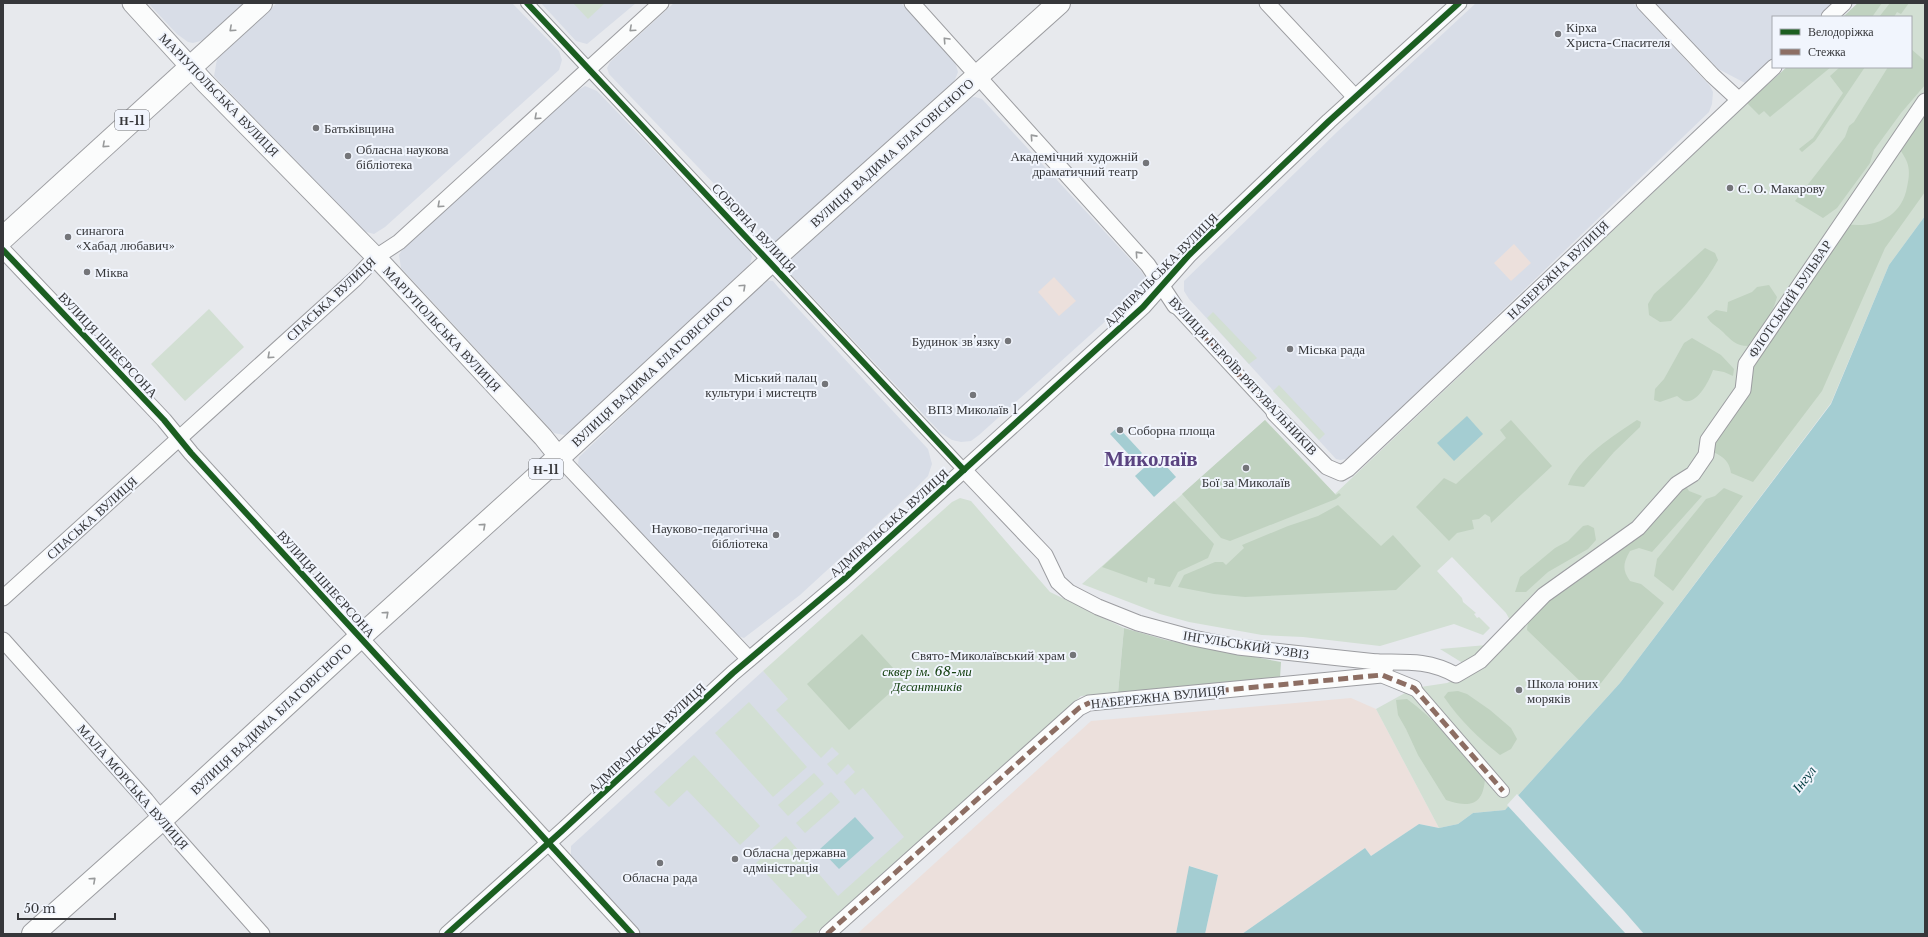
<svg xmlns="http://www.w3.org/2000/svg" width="1928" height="937" viewBox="0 0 1928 937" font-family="'Libre Baskerville',serif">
  <rect width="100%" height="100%" fill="#e7e9ed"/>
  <g fill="#d8dde7">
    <polygon points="148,3 246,3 204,40 193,43 188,42 177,34"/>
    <polygon points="277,3 512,3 559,51 562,60 559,70 385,227 374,234 363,231 214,76 217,59"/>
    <polygon points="541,3 636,3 587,44 576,41"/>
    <polygon points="674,3 901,3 955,62 958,72 954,82 781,240 774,243 768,241 763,235 609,74 607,68 610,62"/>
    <polygon points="1476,3 1633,3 1710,86 1713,92 1712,104 1709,112 1355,452 1346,459 1340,460 1336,459 1189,299 1184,291 1184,281 1338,131"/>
    <polygon points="1651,3 1834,3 1819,17 1773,17 1773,60 1747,84 1703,61"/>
    <polygon points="585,86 597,91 749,249 752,257 750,264 743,272 571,432 564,435 554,433 401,268 399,255 403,248 575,92"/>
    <polygon points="975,97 982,99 1141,271 1147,280 1145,285 1139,291 979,435 971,441 961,442 952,440 941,433 785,268 784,265 967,98"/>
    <polygon points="765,280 773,281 778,287 928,449 932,464 928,476 910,494 800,595 744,638 738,636 582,470 578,464 579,457"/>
    <polygon points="763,671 919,841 815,934 640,934 571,859 571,846"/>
  </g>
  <g fill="#ece0dc">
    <polygon points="1514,244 1531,263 1511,281 1494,263"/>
    <polygon points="1054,277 1076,301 1059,316 1038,292"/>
    <polygon points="1351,698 1376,709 1439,828 1419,824 1371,856 1365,848 1242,934 1205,934 1218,875 1190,866 1176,934 857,934 1091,721"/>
  </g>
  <g fill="#d2dfd3">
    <polygon points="573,3 605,3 588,19"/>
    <polygon points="1858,3 1925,3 1925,216 1889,265 1831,403 1620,683 1505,810 1473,813 1458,824 1439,828 1376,709 1414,688 1447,683 1475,671 1515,629 1506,613 1452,557 1437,571 1462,598 1463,602 1476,613 1474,614 1477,618 1479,617 1490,628 1483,635 1454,624 1380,646 1303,637 1262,635 1189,622 1160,614 1082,584 1265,420 1335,494 1738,112 1787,67 1911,67 1911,17 1843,17"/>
    <polygon points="209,309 244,347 185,401 151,364"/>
    <polygon points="1213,312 1257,358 1249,364 1207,318"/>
    <polygon points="1279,385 1325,434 1319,440 1273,391"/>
    <polygon points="960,498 971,501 1050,592 1124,628 1118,693 1081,696 815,934 789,934 807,917 756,863 786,836 838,896 904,837 863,788 855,795 844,782 855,772 848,764 837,775 827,764 839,754 832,747 821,758 776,710 788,699 763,671 952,502"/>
    <polygon points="1487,645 1466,665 1440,649"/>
    <polygon points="749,702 807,767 773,797 715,733"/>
    <polygon points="694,755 760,826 740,845 687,790 669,807 654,792"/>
    <polygon points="814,773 824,784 788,816 778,805"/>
    <polygon points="831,792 840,802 805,833 796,823"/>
  </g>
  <g fill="#c0d2c0">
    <polygon points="1858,3 1882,3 1872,17 1843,17"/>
    <polygon points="1890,3 1909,3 1901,14 1897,12 1894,17 1879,17"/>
    <polygon points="1911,49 1925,61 1925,85 1901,113 1874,150 1870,163 1837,208 1823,218 1795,201 1845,137 1849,126 1854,122 1888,67 1911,67"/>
    <polygon points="1787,67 1831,67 1770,117 1764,111 1759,115 1747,103"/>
    <polygon points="1840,67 1865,67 1815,141 1802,152 1799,149 1813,138 1843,93 1830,76"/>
    <path d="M1925,110v82l-40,56 -63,143 -69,91 -22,-9c-2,-12 -7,-16 -18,-21l1,-12 36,-47 2,-32 94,-137c28,5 56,-7 61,-37 2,-9 3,-17 0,-25 -2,-5 -5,-9 -8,-14z"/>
    <path d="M1705,248l10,5 3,7c-12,22 -30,43 -47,61l-11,1 -11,-7 -1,-11 6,-10z"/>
    <path d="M1769,285l8,12c-5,20 -17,32 -29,49 -12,0 -17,-6 -25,-14 -6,-6 -11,-7 -16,-15l9,-7 11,2 1,-10 24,-10 5,-5z"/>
    <path d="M1692,338l29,17 13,14 -1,7 -9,-4 -11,-2c-3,9 -15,34 -28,31 -2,0 -5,-3 -8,-5l-17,6 -6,-2 1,-11 9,-10 20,-36z"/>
    <polygon points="1265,420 1335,494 1336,495 1339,493 1341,495 1336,499 1230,541 1221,538 1182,494"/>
    <polygon points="1511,420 1552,466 1491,523 1490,517 1485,514 1479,519 1472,520 1474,529 1457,533 1449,541 1416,507 1444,478 1456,484 1506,438 1500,430"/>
    <path d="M1637,420l4,2 -1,5 -26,25 -30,35 -16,-2c11,-28 45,-49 69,-65z"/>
    <path d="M1685,485l4,6 13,5 -50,56 -13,-4 -9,3c-7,12 -8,19 0,30l11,3 23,19 -63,80 -6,3 -13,-3 -55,-53 1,-9 3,-10z"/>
    <polygon points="1724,488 1743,496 1673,591 1654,576 1657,559 1706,499 1715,496"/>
    <polygon points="1174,501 1214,544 1208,558 1178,572 1170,587 1154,584 1155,579 1148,577 1147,583 1102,567"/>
    <polygon points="1338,505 1381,546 1393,535 1421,566 1396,590 1245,597 1214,594 1178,587 1184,575 1215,562 1223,562 1226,565 1244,548 1242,545 1288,526 1318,516"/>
    <polygon points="1588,525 1594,528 1596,540 1588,549 1548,572 1526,592 1515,592 1520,577 1555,548 1568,541 1583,526"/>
    <polygon points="1124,628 1166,640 1281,662 1280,678 1118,693"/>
    <polygon points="862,634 904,680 849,730 807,684"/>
    <path d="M1458,691l9,3 23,16 21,18 6,11 -6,10 -11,6c-22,-17 -40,-35 -56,-58l4,-5z"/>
    <path d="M1407,699c30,22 54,51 78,80 -2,27 -16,29 -39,21l-28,-45 -12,-26 -8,-14 -2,-15z"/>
  </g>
  <g fill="#a4cdd2">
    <polygon points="1925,216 1924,934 1242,934 1365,848 1371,856 1419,824 1439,828 1458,824 1473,813 1505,810 1620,683 1831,404 1889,265"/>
    <polygon points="1467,416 1483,434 1454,461 1437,443"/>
    <polygon points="1118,427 1142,453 1134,460 1110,434"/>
    <polygon points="1157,456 1176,477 1154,497 1135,476"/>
    <polygon points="855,817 874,838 839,869 820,849"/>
    <polygon points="1189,866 1218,875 1205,934 1176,934"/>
  </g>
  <polygon fill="#e7e9ed" points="1517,794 1624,911 1644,934 1626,934 1507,805"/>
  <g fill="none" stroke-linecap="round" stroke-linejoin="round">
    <g stroke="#9c9da1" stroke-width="14">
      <g id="pedestrian">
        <polyline points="527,3 964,470"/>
        <polyline points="1175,306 1274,413"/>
        <polyline points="1414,688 1503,791"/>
      </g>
    </g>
    <g stroke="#9c9da1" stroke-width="17">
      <g id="minor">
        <polyline points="912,3 1148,265 1175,306"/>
        <polyline points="1267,3 1355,97"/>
        <polyline points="1644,3 1712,75 1738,99"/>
        <polyline points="1829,17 1844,3"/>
        <polyline points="3,250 164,420 191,453 632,934"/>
        <polyline points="1274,413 1327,467 1341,473 1348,469 1774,67"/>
        <polyline points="559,457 749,659"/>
        <polyline points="964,470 1045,555 1058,582 1069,592 1098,607 1138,623 1193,638 1238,647 1377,662 1386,667"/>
        <polyline points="3,598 355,279 376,257 399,242 661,3"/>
        <polyline points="3,640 146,800 175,836 262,934"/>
        <path d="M1377,662c30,0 52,-2 79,13l24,-14 64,-66 94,-67 39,-44 16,-10 13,-19 2,-15 35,-50 3,-26 179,-263"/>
        <polyline points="447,934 563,830 733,673 844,579 1143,307 1189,255 1329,121 1459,3"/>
        <polyline points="827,934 1079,708 1089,703 1382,675 1414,688"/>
      </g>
    </g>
    <g stroke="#9c9da1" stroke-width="21">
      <polyline id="tertiary" points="132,3 205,83 376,257 543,437 559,457"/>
    </g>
    <g stroke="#9c9da1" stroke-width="24">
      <g id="primary">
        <polyline points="3,238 261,3"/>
        <polyline points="33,934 162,819 360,637 559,457 770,262 1059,3"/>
      </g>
    </g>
    <use href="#pedestrian" stroke="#fbfcfc" stroke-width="12"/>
    <use href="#minor" stroke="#fbfcfc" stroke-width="15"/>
    <use href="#tertiary" stroke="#fbfcfc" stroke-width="19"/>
    <use href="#primary" stroke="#fbfcfc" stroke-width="22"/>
    <g stroke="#8d6e63" stroke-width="5" stroke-dasharray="10 5" stroke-linecap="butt">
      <polyline points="1175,306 1274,413"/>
      <polyline points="827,934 1079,708 1089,703 1382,675 1414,688 1503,791"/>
    </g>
    <g stroke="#f1f5fd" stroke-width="8">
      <g id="cycleway">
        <polyline points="527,3 964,470"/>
        <polyline points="3,250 164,420 191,453 632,934"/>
        <polyline points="447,934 563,830 733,673 844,579 1143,307 1189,255 1329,121 1459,3"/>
      </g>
    </g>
    <use href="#cycleway" stroke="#1b5e20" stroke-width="6"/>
  </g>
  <defs><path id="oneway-chevron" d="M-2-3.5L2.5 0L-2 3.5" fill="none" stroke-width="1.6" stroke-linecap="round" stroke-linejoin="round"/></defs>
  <g stroke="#989a9b">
    <use href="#oneway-chevron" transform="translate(232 29) rotate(138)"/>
    <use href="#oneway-chevron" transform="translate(632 29) rotate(138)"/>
    <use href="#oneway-chevron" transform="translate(946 40) rotate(-133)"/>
    <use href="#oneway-chevron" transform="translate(537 117) rotate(138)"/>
    <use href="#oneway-chevron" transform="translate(1033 137) rotate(-132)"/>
    <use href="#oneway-chevron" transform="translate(105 145) rotate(138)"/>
    <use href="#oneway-chevron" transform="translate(440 205) rotate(138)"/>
    <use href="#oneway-chevron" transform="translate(1138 254) rotate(-132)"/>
    <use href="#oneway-chevron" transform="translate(743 287) rotate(-43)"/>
    <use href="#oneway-chevron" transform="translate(270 356) rotate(138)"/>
    <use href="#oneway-chevron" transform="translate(483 526) rotate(-42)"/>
    <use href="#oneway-chevron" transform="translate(386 614) rotate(-42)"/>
    <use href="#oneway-chevron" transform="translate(93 880) rotate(-42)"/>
  </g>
  <g fill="#747579" stroke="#f1f5fd" stroke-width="1.5">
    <circle cx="1558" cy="34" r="4"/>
    <circle cx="316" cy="128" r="4"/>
    <circle cx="348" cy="156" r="4"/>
    <circle cx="1146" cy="163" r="4"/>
    <circle cx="1730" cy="188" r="4"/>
    <circle cx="68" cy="237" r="4"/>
    <circle cx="87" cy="272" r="4"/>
    <circle cx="1008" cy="341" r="4"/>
    <circle cx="1290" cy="349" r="4"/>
    <circle cx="825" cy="384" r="4"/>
    <circle cx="973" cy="395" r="4"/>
    <circle cx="1120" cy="430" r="4"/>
    <circle cx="1246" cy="468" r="4"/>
    <circle cx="776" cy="535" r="4"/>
    <circle cx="1073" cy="655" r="4"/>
    <circle cx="1519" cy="690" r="4"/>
    <circle cx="735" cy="859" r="4"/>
    <circle cx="660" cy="863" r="4"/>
  </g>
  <g text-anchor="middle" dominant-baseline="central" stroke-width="4" stroke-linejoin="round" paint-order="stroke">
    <g fill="#f1f5fd" stroke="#6e7074" stroke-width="1">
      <rect x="115" y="110" width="34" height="20" rx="3"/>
      <rect x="529" y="459" width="34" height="20" rx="3"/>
    </g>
    <g font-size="12" font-weight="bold" fill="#36373a">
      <text x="132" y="120">Н-11</text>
      <text x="546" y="469">Н-11</text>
    </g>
    <g font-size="13" fill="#36373a" stroke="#f1f5fd" text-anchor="start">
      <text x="1566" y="27">Кірха<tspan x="1566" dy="15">Христа-Спасителя</tspan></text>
      <text x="324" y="128">Батьківщина</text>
      <text x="356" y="149">Обласна наукова<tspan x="356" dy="15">бібліотека</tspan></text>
      <text x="1138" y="156" text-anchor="end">Академічний художній<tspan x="1138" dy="15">драматичний театр</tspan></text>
      <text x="1738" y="188">С. О. Макарову</text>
      <text x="76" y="230">синагога<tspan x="76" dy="15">«Хабад любавич»</tspan></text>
      <text x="95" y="272">Міква</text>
      <text x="1000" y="341" text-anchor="end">Будинок зв’язку</text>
      <text x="1298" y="349">Міська рада</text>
      <text x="817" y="377" text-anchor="end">Міський палац<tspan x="817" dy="15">культури і мистецтв</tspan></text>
      <text x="973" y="409" text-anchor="middle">ВПЗ Миколаїв 1</text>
      <text x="1128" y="430">Соборна площа</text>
      <text x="1246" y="482" text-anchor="middle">Бої за Миколаїв</text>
      <text x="768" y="528" text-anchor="end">Науково-педагогічна<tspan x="768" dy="15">бібліотека</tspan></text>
      <text x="1065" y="655" text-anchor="end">Свято-Миколаївський храм</text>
      <text x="1527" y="683">Школа юних<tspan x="1527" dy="15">моряків</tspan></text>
      <text x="743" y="852">Обласна державна<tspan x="743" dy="15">адміністрація</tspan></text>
      <text x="660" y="877" text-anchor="middle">Обласна рада</text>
    </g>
    <g font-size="13" fill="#36373a" stroke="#f1f5fd">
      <text transform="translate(219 95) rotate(46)">МАРІУПОЛЬСЬКА ВУЛИЦЯ</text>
      <text transform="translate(892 153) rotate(-42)">ВУЛИЦЯ ВАДИМА БЛАГОВІСНОГО</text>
      <text transform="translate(754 228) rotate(47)">СОБОРНА ВУЛИЦЯ</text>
      <text transform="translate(1161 270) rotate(-45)">АДМІРАЛЬСЬКА ВУЛИЦЯ</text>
      <text transform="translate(1558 270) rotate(-44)">НАБЕРЕЖНА ВУЛИЦЯ</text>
      <text transform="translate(331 299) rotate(-43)">СПАСЬКА ВУЛИЦЯ</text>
      <text transform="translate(1790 299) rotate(-56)">ФЛОТСЬКИЙ БУЛЬВАР</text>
      <text transform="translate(442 329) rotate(47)">МАРІУПОЛЬСЬКА ВУЛИЦЯ</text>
      <text transform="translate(108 345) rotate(47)">ВУЛИЦЯ ШНЕЄРСОНА</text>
      <text transform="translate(652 371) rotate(-43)">ВУЛИЦЯ ВАДИМА БЛАГОВІСНОГО</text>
      <text transform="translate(1243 376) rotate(47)">ВУЛИЦЯ ГЕРОЇВ РЯТУВАЛЬНИКІВ</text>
      <text transform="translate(92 518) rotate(-42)">СПАСЬКА ВУЛИЦЯ</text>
      <text transform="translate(889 523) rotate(-42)">АДМІРАЛЬСЬКА ВУЛИЦЯ</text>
      <text transform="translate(326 584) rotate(48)">ВУЛИЦЯ ШНЕЄРСОНА</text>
      <text transform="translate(1246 645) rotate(9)">ІНГУЛЬСЬКИЙ УЗВІЗ</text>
      <text transform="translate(1158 697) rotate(-6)">НАБЕРЕЖНА ВУЛИЦЯ</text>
      <text transform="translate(271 719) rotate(-43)">ВУЛИЦЯ ВАДИМА БЛАГОВІСНОГО</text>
      <text transform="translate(647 738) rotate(-43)">АДМІРАЛЬСЬКА ВУЛИЦЯ</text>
      <text transform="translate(133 787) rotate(49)">МАЛА МОРСЬКА ВУЛИЦЯ</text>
    </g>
    <g font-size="13" font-style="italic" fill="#154111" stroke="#f1f5fd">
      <text x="927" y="671">сквер ім. 68-ми<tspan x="927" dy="15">Десантників</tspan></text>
    </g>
    <g font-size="14" font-style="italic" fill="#033d41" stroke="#f1f5fd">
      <text transform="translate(1804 779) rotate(-52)">Інгул</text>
    </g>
    <g font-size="21" font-weight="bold" fill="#5a4380" stroke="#f1f5fd">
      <text x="1151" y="459">Миколаїв</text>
    </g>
  </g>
  <rect width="1928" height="937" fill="none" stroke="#36373a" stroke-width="8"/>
  <rect x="1772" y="16" width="140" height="52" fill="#f1f5fd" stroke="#a6a9af"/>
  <rect x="1780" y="29" width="20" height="6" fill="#1b5e20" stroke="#a6a9af"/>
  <text x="1808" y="36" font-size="12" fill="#36373a">Велодоріжка</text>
  <rect x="1780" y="49" width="20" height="6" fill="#8d6e63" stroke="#a6a9af"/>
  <text x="1808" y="56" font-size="12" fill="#36373a">Стежка</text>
  <path d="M18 913v6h97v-6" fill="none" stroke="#36373a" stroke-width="2"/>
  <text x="24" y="913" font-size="12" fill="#36373a" stroke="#f1f5fd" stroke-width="3" paint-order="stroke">50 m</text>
</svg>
